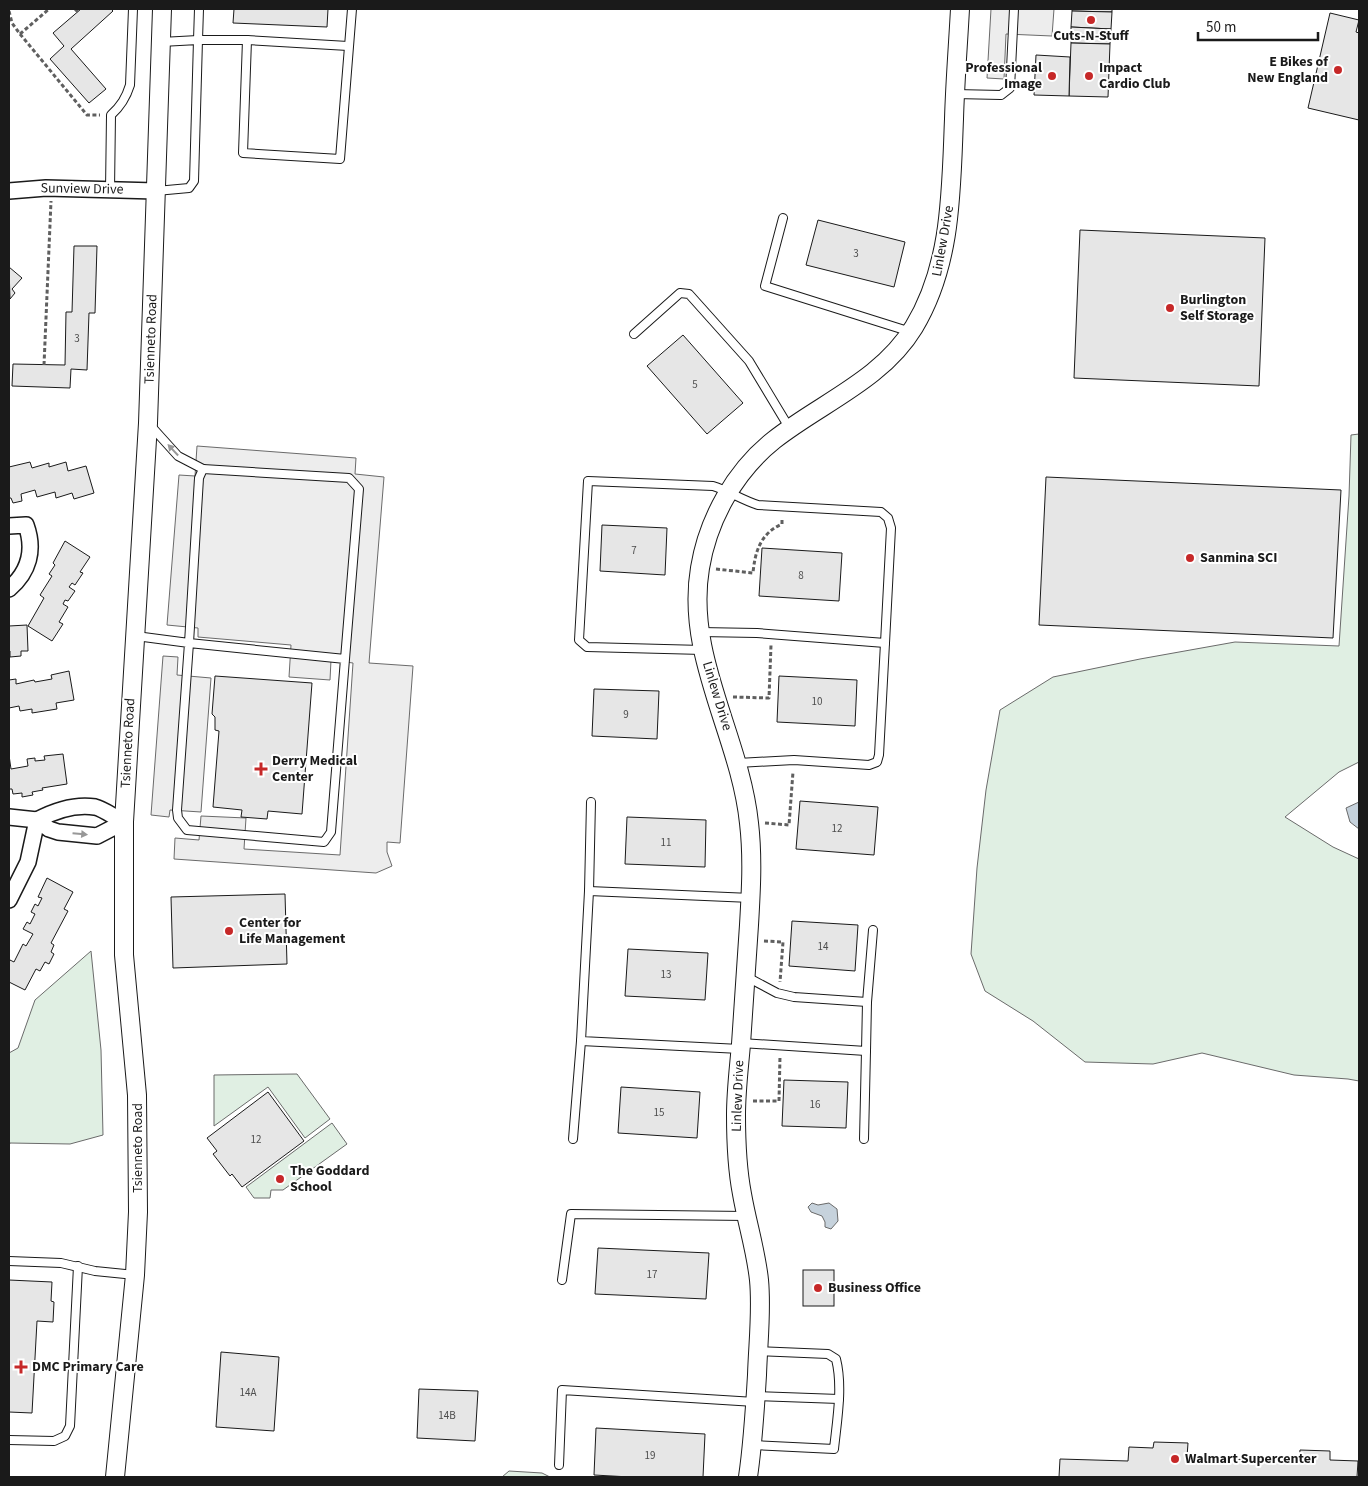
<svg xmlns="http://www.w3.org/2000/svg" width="1368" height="1486" viewBox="0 0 1368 1486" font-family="'Source Sans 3',sans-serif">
  <rect width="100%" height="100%" fill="#fff"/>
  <g fill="#e0efe3" stroke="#6a6a6a">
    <polygon points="1359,434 1359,762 1339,772 1285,817 1333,847 1359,859 1359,1081 1348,1079 1294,1075 1202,1053 1153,1064 1085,1062 1033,1021 985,991 971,954 977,868 986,790 1000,710 1053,677 1140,659 1235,642 1339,646 1349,496 1351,435"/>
    <polygon points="91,951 101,1050 103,1135 70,1144 10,1143 9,1146 9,1053 18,1048 35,1000"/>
    <polygon points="297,1074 330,1119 305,1138 268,1087 214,1126 214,1075"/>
    <polygon points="332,1123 347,1144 283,1190 271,1190 270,1198 254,1198 246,1187"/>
    <polygon points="509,1471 542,1473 550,1477 502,1477"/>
  </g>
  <g fill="#ededed" stroke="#6a6a6a">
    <polygon points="991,9 1054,9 1052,36 1006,34 1004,79 987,78"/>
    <polygon points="197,446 356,458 355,474 384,477 369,663 413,666 400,843 387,842 387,852 392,866 376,873 174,859 175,838 199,840 201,816 246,818 244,849 340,855 353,663 331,660 330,680 289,677 291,645 198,637 198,628 167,625 179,475 195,476"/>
    <polygon points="163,656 178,657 177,675 211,678 201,812 170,810 169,817 151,815"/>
  </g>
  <g fill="#c6d2dc" stroke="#6a6a6a">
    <polygon points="1359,802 1359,829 1350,822 1346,808"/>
    <polygon points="812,1203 818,1205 829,1203 837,1209 838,1221 831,1229 825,1227 825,1222 822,1216 811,1212 808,1207"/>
  </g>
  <g fill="#e6e6e6" stroke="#1a1a1a">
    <polygon points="81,9 111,9 113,11 71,49 106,89 89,103 50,59 64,46 53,33"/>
    <polygon points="234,9 328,9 327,27 233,23"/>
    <polygon points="1072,9 1112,9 1112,12 1072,11"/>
    <polygon points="1072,11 1112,12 1111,29 1071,27"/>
    <polygon points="1330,13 1359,20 1356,32 1359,33 1359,120 1308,108"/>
    <polygon points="1071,27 1111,29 1110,44 1071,43"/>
    <polygon points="1071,43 1110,44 1108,97 1069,96"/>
    <polygon points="1036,55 1070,57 1069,96 1034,95"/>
    <polygon points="818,220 905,242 894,287 806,265"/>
    <polygon points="1080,230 1265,238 1259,386 1074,378"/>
    <polygon points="74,246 97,246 95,313 89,313 87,370 71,369 70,388 12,386 13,364 65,365 66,312 72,312"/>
    <polygon points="9,267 22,278 12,289 15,293 10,299"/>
    <polygon points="683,335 743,403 707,434 647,366"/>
    <polygon points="30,462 32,468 49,463 49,467 66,462 68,471 86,466 94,493 74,499 72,493 56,498 55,492 37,497 35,490 21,494 22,501 13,503 11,498 9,498 9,467"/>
    <polygon points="1046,477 1341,490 1333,638 1039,625"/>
    <polygon points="602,525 667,528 665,575 600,571"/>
    <polygon points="65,541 90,557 80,572 83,573 75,585 72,583 69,587 75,591 68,601 65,600 63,604 68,607 59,622 63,624 52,641 28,626 44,598 40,595 52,576 49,574 55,565 53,563"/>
    <polygon points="762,548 842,553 839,601 759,596"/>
    <polygon points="27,625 28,651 21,651 21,656 10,657 10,651 9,651 9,626"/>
    <polygon points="69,671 74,700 56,703 57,709 32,713 32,709 20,711 19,706 9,708 9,680 16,679 16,684 34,680 35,682 52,679 51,675"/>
    <polygon points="215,676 312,683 302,814 268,811 267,819 241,817 242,810 213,807 219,731 215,730 215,717 212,714"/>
    <polygon points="779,676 857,680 855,726 777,722"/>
    <polygon points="594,689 659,691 657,739 592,736"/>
    <polygon points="63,754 67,784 42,788 43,790 32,792 33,795 22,797 22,793 13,794 12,789 9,789 9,755 11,769 28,766 27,759 35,758 35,761 45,760 44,756"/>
    <polygon points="800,801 878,807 874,855 796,849"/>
    <polygon points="627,817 706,820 705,867 625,864"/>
    <polygon points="47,878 73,892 64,909 68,911 51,943 54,945 51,952 54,954 49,964 45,962 40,971 36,969 25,990 9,982 9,963 10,960 14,962 23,944 26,946 33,934 23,929 27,922 30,924 35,914 31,912 35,904 38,906 42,898 38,897"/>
    <polygon points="285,894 287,964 173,968 171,897"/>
    <polygon points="792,921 858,925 855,971 789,966"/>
    <polygon points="628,949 708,953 705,1000 625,996"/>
    <polygon points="784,1080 848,1082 846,1128 782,1126"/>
    <polygon points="621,1087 700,1092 697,1138 618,1133"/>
    <polygon points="268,1092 304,1141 242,1187 232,1174 230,1176 213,1154 217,1151 207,1138"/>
    <polygon points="598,1248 709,1253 706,1299 595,1294"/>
    <rect x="803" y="1270" width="31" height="36"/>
    <polygon points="9,1280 52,1282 51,1301 54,1302 53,1322 37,1321 32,1413 9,1412"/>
    <polygon points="221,1352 279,1357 274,1431 216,1427"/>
    <polygon points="419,1389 478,1391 475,1441 417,1438"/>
    <polygon points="596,1428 705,1434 703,1477 630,1477 594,1475"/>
    <polygon points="1154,1442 1188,1443 1187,1457 1299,1462 1300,1450 1330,1451 1330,1460 1358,1461 1357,1477 1059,1477 1060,1459 1128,1461 1129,1447 1153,1448"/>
  </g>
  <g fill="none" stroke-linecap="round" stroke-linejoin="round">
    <g stroke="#1a1a1a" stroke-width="10">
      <g id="service">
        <polyline points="199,9 198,40 247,40 243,153 340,159 352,9"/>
        <polyline points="247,40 348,46"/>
        <polyline points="955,94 1001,95 1010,88 1014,9"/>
        <path d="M110,190l1,-75c10,-9 15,-17 19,-30l3,-76"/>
        <polyline points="156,191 189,188 194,181 198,40 161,42"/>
        <polyline points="783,218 765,286 911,332"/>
        <polyline points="634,334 680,293 689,294 749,361 790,429"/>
        <polyline points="150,425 178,456 203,469"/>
        <path d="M700,632l57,1 128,10 6,-115 -3,-10 -7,-6 -123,-7c-16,-5 -29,-14 -45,-19l-125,-5 -9,159 8,7 116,3"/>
        <polyline points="136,636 189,643 199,478 203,469 349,478 359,489 345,659 189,643 177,810 178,818 187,830 324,842 331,832 345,659"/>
        <polyline points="738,763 794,760 869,765 877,762 879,755 885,643"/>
        <polyline points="589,891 591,802"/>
        <polyline points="867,1002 873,930"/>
        <polyline points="741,1043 866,1051 867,1002 794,997 777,993 747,977"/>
        <polyline points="740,1049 581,1041 589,891 751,898"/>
        <polyline points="573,1139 581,1041"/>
        <polyline points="864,1139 866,1051"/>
        <polyline points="9,1261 61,1263 95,1271 135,1275"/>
        <polyline points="562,1280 571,1214 747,1216"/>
        <polyline points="755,1396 839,1399"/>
        <polyline points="9,1440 54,1441 65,1436 70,1426 78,1266"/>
        <path d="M752,1445l82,4c3,-29 9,-62 2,-90l-8,-5 -70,-3"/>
        <polyline points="559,1465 562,1390 755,1402"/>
      </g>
    </g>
    <g stroke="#1a1a1a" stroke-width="18">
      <g id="minor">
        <polyline points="9,191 46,188 156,191"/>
        <path d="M9,526l17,-1c9,25 3,47 -17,64"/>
        <polyline points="9,817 37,820 49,829 58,832 97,836 124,822"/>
        <path d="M37,820c17,-9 39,-16 58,-13 9,2 20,11 29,15"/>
        <polyline points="9,900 28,862 37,820"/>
      </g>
    </g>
    <g stroke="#1a1a1a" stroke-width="20">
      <g id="tertiary">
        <polyline points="115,1477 135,1275 138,1212 137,1095 124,955 124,822 148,423 162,9"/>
        <path d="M748,1477c5,-34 7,-68 9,-102 1,-32 5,-64 2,-95 -3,-29 -12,-57 -17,-86 -5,-26 -6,-53 -6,-79 0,-24 3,-47 5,-71 3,-40 5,-79 8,-119 2,-34 4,-68 0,-102 -9,-87 -64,-166 -49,-255 8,-49 35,-97 74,-128 47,-37 108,-60 140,-113 38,-63 37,-136 40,-208 1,-36 4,-73 6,-110"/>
      </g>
    </g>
    <g stroke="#5f5f5f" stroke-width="3" stroke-dasharray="4 2.5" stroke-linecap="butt">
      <polyline points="75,9 78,12"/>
      <polyline points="9,11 12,23 20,34 87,115 100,115"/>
      <polyline points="20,34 49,9"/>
      <polyline points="44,365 51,201"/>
      <path d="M716,569l37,4c2,-22 8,-40 29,-49v-6"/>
      <polyline points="733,697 769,698 771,645"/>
      <polyline points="765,823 789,825 793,772"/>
      <polyline points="764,941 783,942 780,982"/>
      <polyline points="753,1101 779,1101 780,1056"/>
    </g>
    <use href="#service" stroke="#fff" stroke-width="8"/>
    <use href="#minor" stroke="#fff" stroke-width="15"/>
    <use href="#tertiary" stroke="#fff" stroke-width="18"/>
  </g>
  <defs><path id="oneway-solid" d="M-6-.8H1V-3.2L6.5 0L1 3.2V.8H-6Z" transform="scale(1.25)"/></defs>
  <g fill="#989898">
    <use href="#oneway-solid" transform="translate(173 450) rotate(-133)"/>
    <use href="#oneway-solid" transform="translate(80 834) rotate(5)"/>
  </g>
  <g fill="#c62828" stroke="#fff" stroke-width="2">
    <circle cx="1091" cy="20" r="5"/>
    <circle cx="1338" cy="70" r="5"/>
    <circle cx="1052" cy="76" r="5"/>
    <circle cx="1089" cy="76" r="5"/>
    <circle cx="1170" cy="308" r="5"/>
    <circle cx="1190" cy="558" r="5"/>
    <path d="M258.5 761.5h5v5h5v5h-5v5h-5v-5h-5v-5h5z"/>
    <circle cx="229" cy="931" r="5"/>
    <circle cx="280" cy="1179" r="5"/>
    <circle cx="818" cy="1288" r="5"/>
    <path d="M18.5 1359.5h5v5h5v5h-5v5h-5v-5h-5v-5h5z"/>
    <circle cx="1175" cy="1459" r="5"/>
  </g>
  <g text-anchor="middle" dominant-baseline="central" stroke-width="4" stroke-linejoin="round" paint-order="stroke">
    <g font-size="11" fill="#4d4d4d">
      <text x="856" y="253">3</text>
      <text x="77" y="338">3</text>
      <text x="695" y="384">5</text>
      <text x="634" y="550">7</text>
      <text x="801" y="575">8</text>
      <text x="817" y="701">10</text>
      <text x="626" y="714">9</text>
      <text x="837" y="828">12</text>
      <text x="666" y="842">11</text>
      <text x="823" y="946">14</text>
      <text x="666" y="974">13</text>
      <text x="815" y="1104">16</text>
      <text x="659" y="1112">15</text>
      <text x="256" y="1139">12</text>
      <text x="652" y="1274">17</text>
      <text x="248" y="1392">14A</text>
      <text x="447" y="1415">14B</text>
      <text x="650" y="1455">19</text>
    </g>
    <g font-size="14" font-weight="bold" fill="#1a1a1a" stroke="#fff" text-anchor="start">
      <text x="1091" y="36" text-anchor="middle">Cuts-N-Stuff</text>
      <text x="1328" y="62" text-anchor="end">E Bikes of<tspan x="1328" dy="16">New England</tspan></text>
      <text x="1042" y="68" text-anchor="end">Professional<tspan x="1042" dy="16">Image</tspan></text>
      <text x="1099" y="68">Impact<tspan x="1099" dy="16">Cardio Club</tspan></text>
      <text x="1180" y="300">Burlington<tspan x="1180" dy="16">Self Storage</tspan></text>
      <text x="1200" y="558">Sanmina SCI</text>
      <text x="272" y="761">Derry Medical<tspan x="272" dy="16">Center</tspan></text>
      <text x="239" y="923">Center for<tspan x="239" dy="16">Life Management</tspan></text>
      <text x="290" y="1171">The Goddard<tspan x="290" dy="16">School</tspan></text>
      <text x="828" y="1288">Business Office</text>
      <text x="32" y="1367">DMC Primary Care</text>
      <text x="1185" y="1459">Walmart Supercenter</text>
    </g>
    <g font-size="14" fill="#1a1a1a" stroke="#fff">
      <text transform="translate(82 189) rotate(1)">Sunview Drive</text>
      <text transform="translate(943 241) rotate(-80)">Linlew Drive</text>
      <text transform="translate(151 339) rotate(-88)">Tsienneto Road</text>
      <text transform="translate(717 696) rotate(73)">Linlew Drive</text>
      <text transform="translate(128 743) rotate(-87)">Tsienneto Road</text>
      <text transform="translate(738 1096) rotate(-88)">Linlew Drive</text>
      <text transform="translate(138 1148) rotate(-90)">Tsienneto Road</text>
    </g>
  </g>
  <rect width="1368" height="1486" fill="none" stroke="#1a1a1a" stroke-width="20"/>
  <path d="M1198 32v8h120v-8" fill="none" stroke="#1a1a1a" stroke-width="2.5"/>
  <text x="1206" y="32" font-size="15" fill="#1a1a1a" stroke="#ffffff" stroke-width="4" paint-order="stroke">50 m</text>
</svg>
